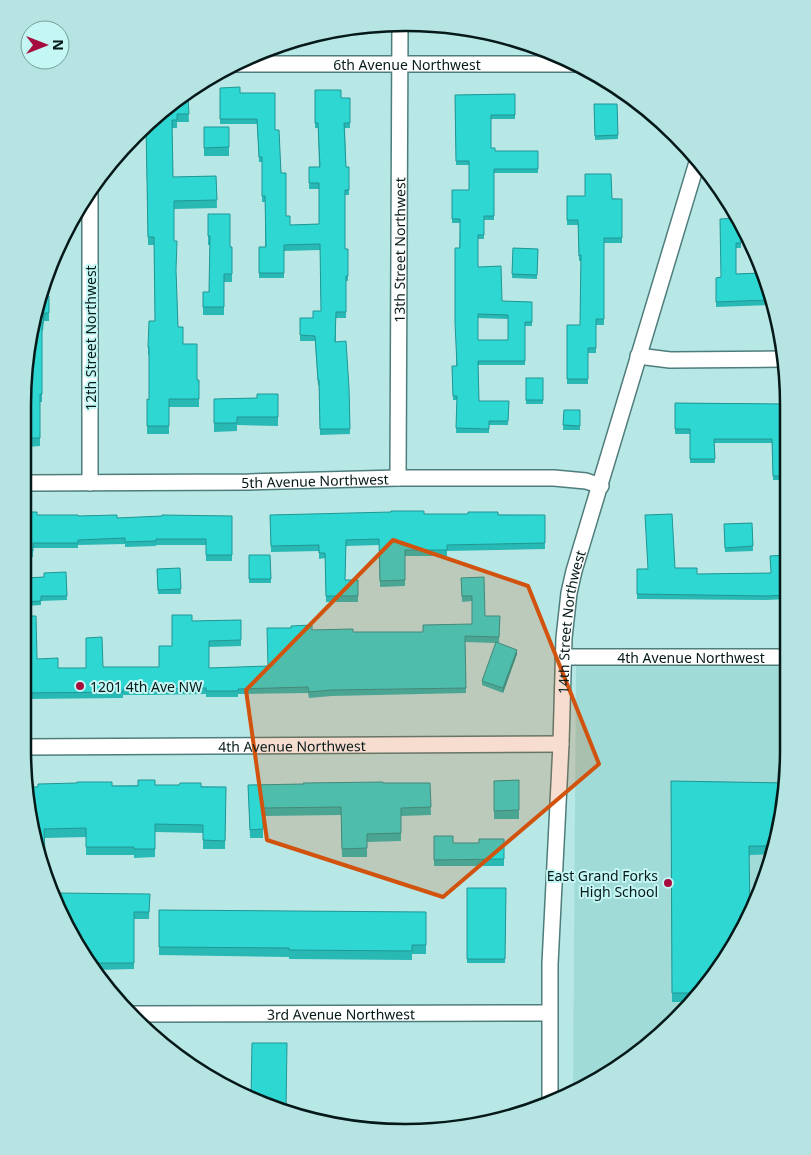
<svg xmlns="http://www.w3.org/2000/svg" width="811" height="1155" viewBox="0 0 811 1155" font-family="'Noto Sans',sans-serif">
  <rect width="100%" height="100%" fill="#b7e8e6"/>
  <polygon fill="#a1dbd8" points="576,662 787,663 788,774 776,848 749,919 710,982 658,1037 573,1094"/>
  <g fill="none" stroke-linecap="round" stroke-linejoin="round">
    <g stroke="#4f7d7b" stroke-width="18">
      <g id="street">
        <path id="s1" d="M236,64h342"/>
        <polyline points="638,356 670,360 785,359"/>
        <path id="s2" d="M398,478l2,-454"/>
        <path id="s3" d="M27,483l222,-1 149,-4h156l32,3 15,5"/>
        <polyline points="90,483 90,194"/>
        <path id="s4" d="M563,657h224"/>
        <path id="s5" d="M23,747l538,-3"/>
        <path id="s6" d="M132,1014l417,-1"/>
        <path id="s7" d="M550,1101v-137l11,-220 3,-106 5,-45 5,-22 124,-412"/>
      </g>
    </g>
    <use href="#street" stroke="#fff" stroke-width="15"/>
  </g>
  <g fill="#28b9b5" fill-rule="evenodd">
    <polygon points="220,88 240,93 275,130 281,173 286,216 290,225 319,224 319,189 309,189 309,167 319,167 318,128 315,128 315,90 341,98 350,98 350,128 345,128 346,167 349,167 349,195 345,195 345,249 348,249 348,281 346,281 346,318 336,318 336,342 349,388 350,434 320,435 319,385 318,386 315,341 300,341 300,318 313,318 321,311 320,250 284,251 284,278 259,278 259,247 265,247 265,202 262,202 262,162 259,162 257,124 220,124"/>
    <path d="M515,94v25h-24v29l4,3h43v22h-44v47h-10v19h-6v28l24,34 30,1v24h-7v39h-47l1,36h30l-1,24h-19v8h-33l1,-33h-4l-1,-34h4l4,-143h-8v-33h17v-25h-13l-1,-70zM478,318l30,1v21h-30z"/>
    <polygon points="188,98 189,122 177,122 177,128 172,128 173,177 216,176 217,208 174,209 174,241 176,273 178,327 183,344 197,380 199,380 199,407 169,407 169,434 147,434 147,399 149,400 149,355 148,355 148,347 155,321 154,245 148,245 146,126"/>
    <polygon points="594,104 617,104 618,139 595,140"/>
    <polygon points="204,127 229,147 229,156 204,156"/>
    <polygon points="567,196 622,199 622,243 604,243 604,325 596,325 596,353 588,353 588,384 567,384 567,325 580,325 581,261 579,261 578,225 567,225"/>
    <polygon points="208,214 230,247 232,247 232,282 224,282 224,315 203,315 203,292 209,292 210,245 208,245"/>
    <polygon points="741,224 741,248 736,248 736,274 760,273 770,305 716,307 716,278 721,277"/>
    <polygon points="513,248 538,249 537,279 512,278"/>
    <polygon points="49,296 49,321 44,321 43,331 42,331 42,402 40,402 40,446 28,447 30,330"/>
    <rect x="526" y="378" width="17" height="26"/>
    <polygon points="278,394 278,426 237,425 237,431 214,432 214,399 257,398"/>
    <polygon points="785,402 786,480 773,480 772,443 714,443 715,463 690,463 690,434 675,434 675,403 783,404"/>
    <polygon points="564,410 580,410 580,430 563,430"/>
    <polygon points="27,512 37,515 117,518 232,516 232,561 206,561 206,545 156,545 156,546 125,547 125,544 78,545 78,548 33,548 33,557 26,557"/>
    <polygon points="424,514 545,515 545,549 447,551 447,556 405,556 405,586 380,587 379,545 346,546 345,580 358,580 358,602 326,602 325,558 319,559 319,551 271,552 270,515"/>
    <polygon points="752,523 753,551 725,552 724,524"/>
    <polygon points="249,555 270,555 271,583 249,583"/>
    <polygon points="786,555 787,599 767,600 637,599 637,569 675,568 697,574 771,573"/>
    <polygon points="180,568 181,594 158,594 157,569"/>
    <polygon points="66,572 67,600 41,601 41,605 25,606 26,578 44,577"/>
    <polygon points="461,578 485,616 500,616 499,643 496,643 517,654 503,693 482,685 482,681 496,643 465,642 466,693 332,696 309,698 308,693 238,694 238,697 206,697 206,694 148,695 123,695 123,698 23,699 25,616 37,659 58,668 86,668 103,667 159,667 172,646 192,621 241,620 241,646 209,647 209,668 268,666 312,630 353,632 423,632 472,624 472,601 462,602"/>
    <polygon points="519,780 519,819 494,819 494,781"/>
    <polygon points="671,781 786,783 776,848 773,854 750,855 710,982 691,1002 672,1002"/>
    <polygon points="430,783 431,815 401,816 401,841 367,842 367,857 342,857 341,815 263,816 263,838 250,838 248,785"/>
    <polygon points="155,785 226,787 225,849 203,849 203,833 155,832 155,857 134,858 134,855 86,855 86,837 44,838 45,862 41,862 36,849 27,787"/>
    <polygon points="434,836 453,843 479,843 504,839 504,866 434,866"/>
    <polygon points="467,888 506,888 505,963 467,963"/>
    <polygon points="150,894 149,919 134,919 134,969 94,970 87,962"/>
    <polygon points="159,910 426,912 426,954 412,954 412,960 289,959 289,957 159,955"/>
  </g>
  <polygon fill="#219694" points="517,650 517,654 503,693 503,688"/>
  <g fill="#2fd7d3" stroke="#219694" fill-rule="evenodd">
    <polygon points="240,87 240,93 275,93 275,130 279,130 281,173 286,173 286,216 290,216 290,225 319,224 319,183 309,183 309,167 320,167 318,123 315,123 315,90 341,90 341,98 350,98 350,123 344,123 346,167 349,167 349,190 345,190 345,249 348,249 348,276 346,276 346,312 336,312 335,342 346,341 349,388 350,429 320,429 319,380 318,380 315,336 300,335 300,318 313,318 313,311 321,311 320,244 284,245 284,273 259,273 259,247 266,247 265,196 262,196 262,157 259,157 257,119 220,119 220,88"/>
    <path d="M515,94v21h-24v33h4v3h43v18h-44v47h-10v19h-6v32l23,-1 1,35 30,1v20h-7v39h-47l1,40h30l-1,20h-19v8l-33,-1 1,-32h-4l-1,-30h5l-2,-43v-75h5v-29h-8v-29h17v-29h-13l-1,-66zM478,314l30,1v25h-30z"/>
    <polygon points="180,98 188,98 189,114 177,114 177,120 172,120 173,177 216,176 217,200 174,201 174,241 177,241 176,270 178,327 183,327 183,344 197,344 197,380 199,380 199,399 169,399 169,426 147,426 147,399 149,400 149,347 148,347 149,321 155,321 154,237 148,237 146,125 153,118"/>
    <polygon points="594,104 617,104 618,135 595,136"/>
    <polygon points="204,127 229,127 229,147 204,148"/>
    <polygon points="585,174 611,174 612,199 622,199 622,238 604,238 604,319 596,319 596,348 588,348 588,379 567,379 567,325 580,325 581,255 579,256 578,220 567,220 567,196 585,196"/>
    <polygon points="208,214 230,214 230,247 232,247 232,274 224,274 224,307 203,307 203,292 209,292 210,236 208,236"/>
    <polygon points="737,218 741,224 741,243 736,243 736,274 760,273 768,300 716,302 716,278 721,277 720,219"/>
    <polygon points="513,248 538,249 537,275 512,274"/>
    <polygon points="43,296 49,296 49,313 44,313 43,323 42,323 42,394 40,394 40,438 28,438 30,330"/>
    <rect x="526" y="378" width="17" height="22"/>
    <polygon points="257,394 278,394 278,417 237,417 237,423 214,423 214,399 257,398"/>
    <polygon points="783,402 785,402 786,476 773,476 772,439 714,439 715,459 690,459 690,429 675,429 675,403 783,404"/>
    <polygon points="564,410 580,410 580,426 563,425"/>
    <polygon points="391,511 424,511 424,514 468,514 468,512 498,512 498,515 545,515 545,543 447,545 447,550 405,550 405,580 380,581 379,539 346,540 345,580 358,580 358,596 326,596 325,553 319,553 319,545 271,546 270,515 391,512"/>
    <polygon points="27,512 37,512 37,515 78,515 78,516 117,515 117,518 162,516 162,515 232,516 232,555 206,555 206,539 156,539 156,541 125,542 125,538 78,540 78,543 33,543 33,551 26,551"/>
    <polygon points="672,514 675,568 697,568 697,574 771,573 770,556 786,555 787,595 767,596 637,594 637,569 648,569 645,515"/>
    <polygon points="752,523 753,546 725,548 724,524"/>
    <polygon points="249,555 270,555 271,579 249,579"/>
    <polygon points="180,568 181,589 158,590 157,569"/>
    <polygon points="66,572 67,596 41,596 41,601 25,602 26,578 44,577 44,573"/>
    <polygon points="484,577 485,616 500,616 499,637 465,636 466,688 332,690 309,692 308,687 238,689 238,691 206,691 206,688 148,689 123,689 123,692 23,693 25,616 36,616 37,659 58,658 58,668 86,668 86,638 102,637 103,667 159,667 159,646 172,646 172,615 192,615 192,621 241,620 241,640 209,641 209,668 268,666 267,628 291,628 291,626 312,625 312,630 353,629 353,632 423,632 423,625 472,624 472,596 462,596 461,578"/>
    <polygon points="496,642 517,650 503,688 482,681"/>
    <polygon points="138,780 155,780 155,785 179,785 180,783 201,783 201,787 226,787 225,841 203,840 203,825 155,824 155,849 134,849 134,847 86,847 86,828 44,829 45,853 38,853 36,849 27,787 38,787 38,784 77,783 77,782 112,782 112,786 138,786"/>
    <polygon points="519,780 519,810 494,811 494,781"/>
    <polygon points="671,781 786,783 776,846 749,846 750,916 749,919 710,982 699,993 672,993"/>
    <polygon points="383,782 383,783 430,783 431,807 401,808 401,833 367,834 367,848 342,849 341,807 263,808 263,829 250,830 248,785 304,784 303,783"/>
    <polygon points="434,836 453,836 453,843 479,843 479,839 504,839 504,859 434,860"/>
    <polygon points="467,888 506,888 505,959 467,959"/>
    <polygon points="56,893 150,894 149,912 134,912 134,963 88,963"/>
    <polygon points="159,910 426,912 426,945 412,945 412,951 289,950 289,948 159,947"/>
    <polygon points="252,1043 287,1043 286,1111 259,1103 251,1099"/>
  </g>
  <path fill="#d1530d" fill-opacity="0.2" stroke="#d1530d" stroke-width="4" stroke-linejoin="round" d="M393,540l135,46 71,178 -156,133 -176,-57 -21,-150z"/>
  <g fill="#a60d3e" stroke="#c4f6f3" stroke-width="2">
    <circle cx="80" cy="686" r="5"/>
    <circle cx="668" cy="883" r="5"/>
  </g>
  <g text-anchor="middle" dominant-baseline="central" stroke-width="4" stroke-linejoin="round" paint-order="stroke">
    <g font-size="14" fill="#061919" stroke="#c4f6f3">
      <text stroke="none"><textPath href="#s1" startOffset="171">6th Avenue Northwest</textPath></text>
      <text stroke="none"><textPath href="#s2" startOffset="228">13th Street Northwest</textPath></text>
      <text transform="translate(90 338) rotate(-90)">12th Street Northwest</text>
      <text stroke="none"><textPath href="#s3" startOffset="288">5th Avenue Northwest</textPath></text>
      <text stroke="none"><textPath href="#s7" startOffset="480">14th Street Northwest</textPath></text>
      <text stroke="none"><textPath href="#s4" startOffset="128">4th Avenue Northwest</textPath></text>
      <text stroke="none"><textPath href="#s5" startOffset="269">4th Avenue Northwest</textPath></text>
      <text stroke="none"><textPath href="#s6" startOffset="209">3rd Avenue Northwest</textPath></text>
    </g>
    <g font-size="14" fill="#061919" stroke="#c4f6f3" text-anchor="start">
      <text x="90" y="686">1201 4th Ave NW</text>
      <text x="658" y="875" text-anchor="end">East Grand Forks<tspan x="658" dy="16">High School</tspan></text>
    </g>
  </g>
  <path d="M0 0H811V1155H0ZM405 31H406A374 374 0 0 1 780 405V750A374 374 0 0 1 406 1124H405A374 374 0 0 1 31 750V405A374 374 0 0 1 405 31Z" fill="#b5e4e2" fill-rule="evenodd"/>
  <path fill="none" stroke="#061919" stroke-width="2.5" d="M405 31H406A374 374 0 0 1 780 405V750A374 374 0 0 1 406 1124H405A374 374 0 0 1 31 750V405A374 374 0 0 1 405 31Z"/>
  <g transform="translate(45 45) rotate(90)"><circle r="24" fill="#c4f6f3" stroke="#789e9c"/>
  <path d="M0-4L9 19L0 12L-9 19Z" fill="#a60d3e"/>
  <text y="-8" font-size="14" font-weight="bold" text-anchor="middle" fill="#061919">N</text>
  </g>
</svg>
